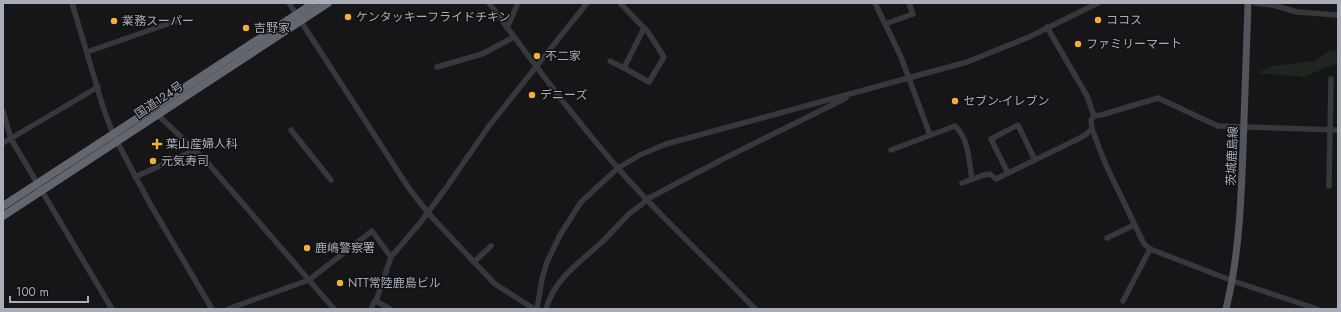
<svg xmlns="http://www.w3.org/2000/svg" width="1341" height="312" viewBox="0 0 1341 312" font-family="Jost,'Noto Sans JP',sans-serif">
  <rect width="100%" height="100%" fill="#161618"/>
  <polygon fill="#1e261f" points="1330,50 1338,51 1338,63 1337,63 1304,77 1258,73 1272,66 1314,61"/>
  <g fill="none" stroke-linecap="round" stroke-linejoin="round">
    <g stroke="#37383d" stroke-width="5.5">
      <polyline points="72,3 103,107 113,134 149,202 212,309"/>
      <polyline points="289,3 408,187 428,213 474,262 491,246"/>
      <path d="M489,3c50,67 99,135 157,196 36,38 74,73 109,110"/>
      <polyline points="620,3 648,32 664,57 649,82 624,68"/>
      <polyline points="875,3 901,57 930,135"/>
      <polyline points="1255,3 1273,5 1297,12 1338,15"/>
      <polyline points="885,24 913,14 909,3"/>
      <polyline points="1047,27 1087,96 1094,116 1091,120 1092,129 1105,163 1144,244 1150,249 1233,281 1317,309"/>
      <polyline points="507,28 518,3"/>
      <polyline points="87,52 176,21"/>
      <polyline points="610,61 624,68 644,28"/>
      <polyline points="437,67 482,54 514,37"/>
      <polyline points="3,111 11,139 112,309"/>
      <polyline points="158,115 206,161 334,309"/>
      <polyline points="1094,116 1101,115 1158,98 1218,126 1338,130"/>
      <polyline points="291,130 331,180"/>
      <polyline points="3,143 98,87"/>
      <path d="M891,150l64,-24c14,12 14,36 17,53"/>
      <polyline points="1008,173 991,139 1018,125 1035,160"/>
      <polyline points="135,177 195,150"/>
      <polyline points="962,183 984,175 990,174 996,179 1084,136 1092,129"/>
      <polyline points="1329,186 1331,79"/>
      <polyline points="1107,238 1134,225"/>
      <polyline points="474,262 495,284 534,309"/>
      <polyline points="376,301 391,257 420,223 446,188 489,126 587,3"/>
      <polyline points="1123,301 1150,249"/>
      <polyline points="228,309 309,280 372,231 391,257"/>
      <polyline points="371,309 374,302 376,301 390,309"/>
      <polyline points="537,309 542,279 547,262 560,235 581,202 618,168 640,155 666,144 967,62 1029,37 1098,3"/>
      <path d="M546,309c9,-32 36,-48 58,-69 8,-8 16,-17 24,-25 6,-6 14,-9 19,-16l78,-41 121,-60"/>
    </g>
    <path stroke="#53555c" stroke-width="7" d="M1226,309c13,-53 15,-106 17,-160 2,-49 3,-97 5,-146"/>
    <g stroke="#63666e" stroke-width="8">
      <polyline points="3,206 314,3"/>
      <polyline points="3,216 328,3"/>
    </g>
  </g>
  <g fill="#f2b134" stroke="#111113" stroke-width="1.5">
    <circle cx="348" cy="17" r="4"/>
    <circle cx="1098" cy="20" r="4"/>
    <circle cx="114" cy="21" r="4"/>
    <circle cx="246" cy="28" r="4"/>
    <circle cx="1078" cy="44" r="4"/>
    <circle cx="537" cy="56" r="4"/>
    <circle cx="532" cy="95" r="4"/>
    <circle cx="955" cy="101" r="4"/>
    <path d="M155 138h4v4h4v4h-4v4h-4v-4h-4v-4h4z"/>
    <circle cx="153" cy="161" r="4"/>
    <circle cx="307" cy="248" r="4"/>
    <circle cx="340" cy="283" r="4"/>
  </g>
  <g text-anchor="middle" dominant-baseline="central" stroke-width="3" stroke-linejoin="round" paint-order="stroke">
    <g font-size="12" fill="#a8adb8" stroke="#111113" text-anchor="start">
      <text x="356" y="17">ケンタッキーフライドチキン</text>
      <text x="1106" y="20">ココス</text>
      <text x="122" y="21">業務スーパー</text>
      <text x="254" y="28">吉野家</text>
      <text x="1086" y="44">ファミリーマート</text>
      <text x="545" y="56">不二家</text>
      <text x="540" y="95">デニーズ</text>
      <text x="963" y="101">セブン-イレブン</text>
      <text x="166" y="144">葉山産婦人科</text>
      <text x="161" y="161">元気寿司</text>
      <text x="315" y="248">鹿嶋警察署</text>
      <text x="348" y="283">NTT常陸鹿島ビル</text>
    </g>
    <g font-size="12" fill="#a8adb8" stroke="#111113">
      <text transform="translate(159 100) rotate(-34)">国道124号</text>
      <text transform="translate(1232 156) rotate(-88)">茨城鹿島線</text>
    </g>
  </g>
  <rect width="1341" height="312" fill="none" stroke="#a8adb8" stroke-width="8"/>
  <path d="M10 296v6h78v-6" fill="none" stroke="#a8adb8" stroke-width="2"/>
  <text x="16" y="296" font-size="12" fill="#a8adb8" stroke="#111113" stroke-width="3" paint-order="stroke">100 m</text>
</svg>
